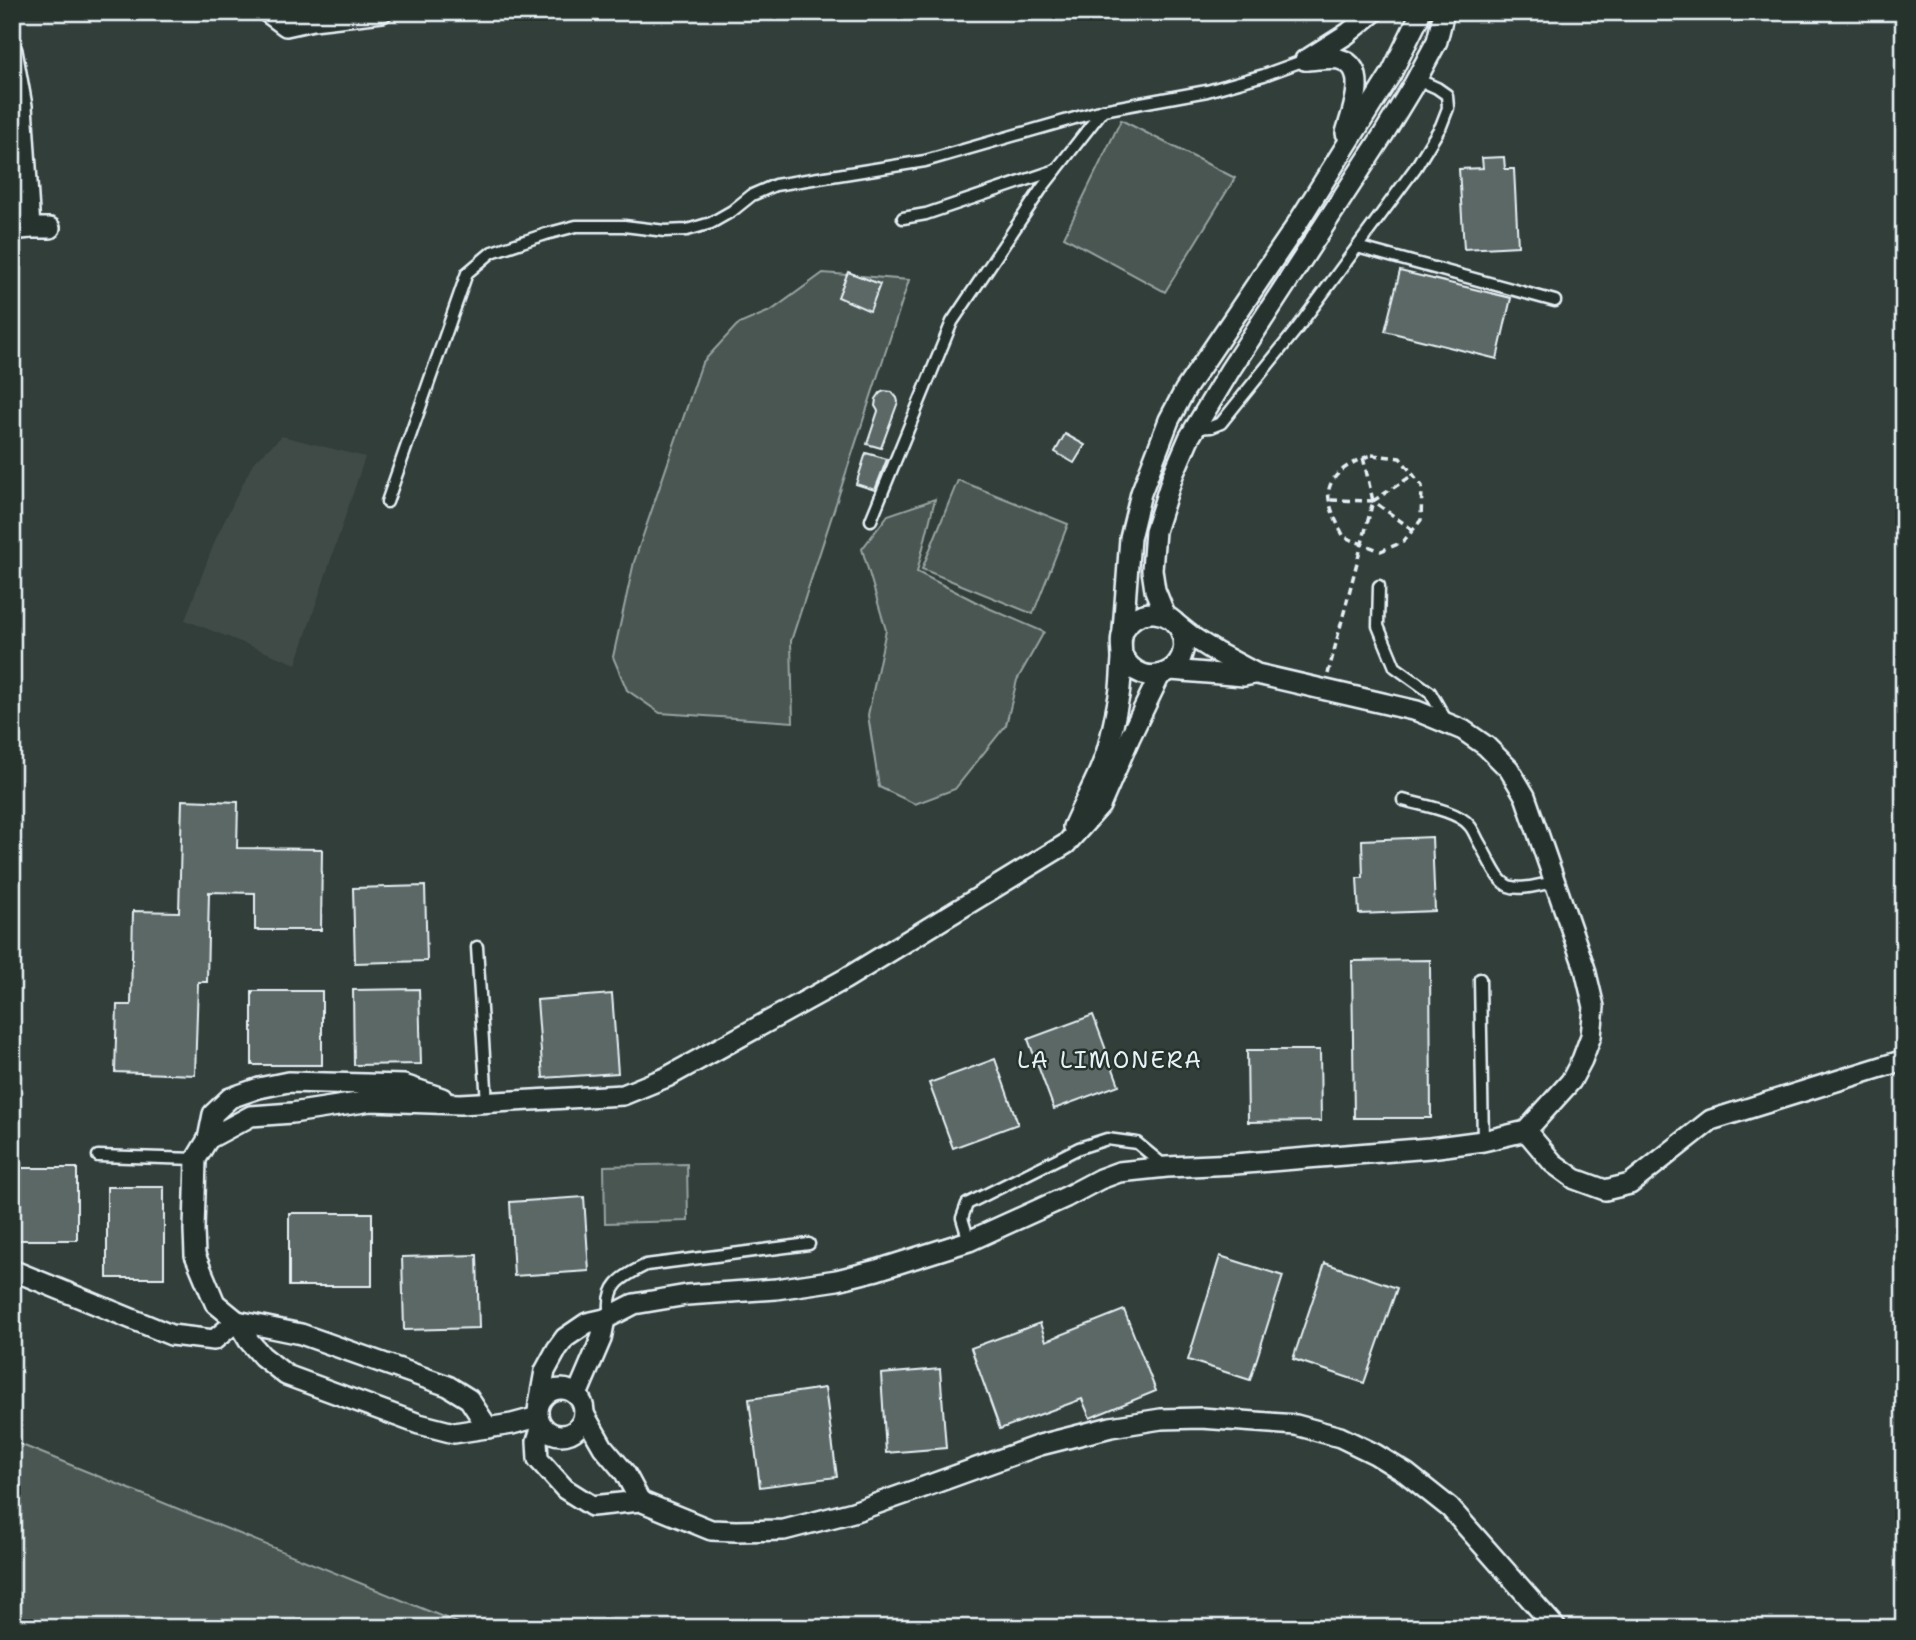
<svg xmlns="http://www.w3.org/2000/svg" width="1916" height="1640" viewBox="0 0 1916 1640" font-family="'Shantell Sans',sans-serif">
  <rect width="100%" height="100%" fill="#323e39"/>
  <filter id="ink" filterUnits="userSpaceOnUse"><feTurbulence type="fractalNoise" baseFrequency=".0143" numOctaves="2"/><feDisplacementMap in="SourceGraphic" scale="14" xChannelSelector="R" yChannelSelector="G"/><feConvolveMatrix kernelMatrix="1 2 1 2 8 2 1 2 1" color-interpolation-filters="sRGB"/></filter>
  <g filter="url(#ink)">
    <polygon fill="#3f4b46" points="282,436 365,457 296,664 185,620 216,538 253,463"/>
    <g fill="#495651" stroke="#98a4a4" stroke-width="2">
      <polygon points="1121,120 1235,178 1165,292 1064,237"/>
      <polygon points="823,273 909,280 791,641 793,722 660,713 627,690 613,657 634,562 702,363 737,325 772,310"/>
      <polygon points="958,480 1068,524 1033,614 922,569"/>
      <polygon points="935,499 917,572 986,607 1044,632 1017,680 1006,725 955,789 915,804 879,787 868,715 886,630 862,549 888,515"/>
      <polygon points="687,1164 688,1221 605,1223 604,1166"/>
      <polygon points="12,1441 470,1628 12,1628"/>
    </g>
    <g fill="#5c6865" stroke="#e8f1f8" stroke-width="2">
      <polygon points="1504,157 1505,169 1514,169 1518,246 1464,249 1459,169 1483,168 1482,158"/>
      <polygon points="1400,271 1511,298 1497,359 1385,331"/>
      <polygon points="848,272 880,284 870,311 838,297"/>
      <polygon points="884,391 892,392 897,398 898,402 881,448 867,444 878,411 875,406 876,399 880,393"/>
      <polygon points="1065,434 1085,445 1074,463 1055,452"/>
      <polygon points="866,453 887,459 875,490 856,484"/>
      <polygon points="182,800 238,802 237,848 322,849 321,930 255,930 255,893 209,892 207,982 198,982 195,1075 115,1072 117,1005 131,1005 133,911 179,912"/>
      <polygon points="1432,837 1435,911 1359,914 1357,878 1363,878 1362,840"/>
      <polygon points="425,886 427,961 355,963 353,888"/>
      <polygon points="1430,960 1431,1118 1354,1118 1352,961"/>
      <polygon points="419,989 421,1064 354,1065 353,990"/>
      <rect x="252" y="991" width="70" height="74"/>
      <polygon points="612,994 618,1073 543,1078 537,1000"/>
      <polygon points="1093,1015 1119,1085 1054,1109 1028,1039"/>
      <polygon points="1247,1050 1320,1050 1321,1121 1248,1122"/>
      <polygon points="995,1059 1018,1124 953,1148 929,1083"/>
      <rect x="12" y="1168" width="65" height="72"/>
      <rect x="107" y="1187" width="57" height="91"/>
      <polygon points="584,1197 589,1271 514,1276 510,1202"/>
      <rect x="289" y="1213" width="83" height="73"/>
      <polygon points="477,1255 479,1328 404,1330 402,1257"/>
      <polygon points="1220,1256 1283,1276 1250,1380 1188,1360"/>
      <polygon points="1325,1263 1397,1288 1364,1383 1293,1359"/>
      <polygon points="1124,1310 1156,1391 1090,1418 1082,1399 1000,1429 971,1348 1040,1323 1046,1341"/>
      <polygon points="940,1369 946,1448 886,1453 881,1374"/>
      <polygon points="825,1388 837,1477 760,1487 749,1399"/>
    </g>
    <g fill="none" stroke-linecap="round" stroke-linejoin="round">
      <g stroke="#e8f1f8" stroke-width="15">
        <g id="lane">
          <polyline points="903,218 926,214 1056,170"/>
          <polyline points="1357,247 1555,301"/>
          <polyline points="1195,428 1211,427 1221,423 1296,330 1416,167 1441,126 1448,108 1447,95 1437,88 1417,79"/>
          <polyline points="387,502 467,273 492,252 546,234 576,226 624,226 665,231 687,230 711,223 732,211 752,195 775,185 925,161 1103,110"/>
          <polyline points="871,520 952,322 1042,188 1103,110 1207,91 1264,75 1305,60"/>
          <polyline points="1379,586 1378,626 1395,667 1430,692 1446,720"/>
          <path d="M1403,800c18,5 55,11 66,25 5,5 7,13 11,19 24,44 20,51 73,38"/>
          <polyline points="477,947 487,1103"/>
          <polyline points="1480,979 1483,1141"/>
          <polyline points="98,1156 196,1159"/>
          <polyline points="969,1241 962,1218 967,1204 1079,1148 1107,1139 1137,1143 1166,1167"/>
          <path d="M611,1316c-6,-31 11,-39 35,-51l163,-21"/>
        </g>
      </g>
      <g stroke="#e8f1f8" stroke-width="24">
        <g id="street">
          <polyline points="267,12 286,26 313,20 382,12"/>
          <polyline points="12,51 22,106 30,228 50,228"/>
          <path d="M1305,60c11,0 23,-3 34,-1 32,8 13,53 7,74"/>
          <polyline points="1306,60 1347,34 1374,12"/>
          <polyline points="12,230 30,228"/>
          <polyline points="1165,615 1155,590 1152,570 1155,531 1173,475 1189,438 1230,370 1383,135 1414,84 1437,41 1444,12"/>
          <polyline points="1123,630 1130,538 1141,493 1169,420 1185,390 1294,229 1391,74 1418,19 1420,12"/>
          <polyline points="1171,670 1244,676 1254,674"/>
          <path d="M1073,827c12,-28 29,-55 36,-84 4,-15 7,-31 10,-47 2,-12 2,-25 3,-37 0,-12 -3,-21 3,-31 13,-22 47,-19 56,4 15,37 -37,64 -59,23"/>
          <polyline points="442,1098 404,1085 288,1082 259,1088 230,1098 213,1114 208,1139 196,1159 194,1230 195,1255 215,1303 237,1321 249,1341 262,1356 286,1375 419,1424 454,1433 512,1424 538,1417"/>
          <polyline points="1526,1131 1553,1163 1575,1179 1605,1190 1630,1184 1711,1120 1904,1060"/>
          <polyline points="208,1139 251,1116 292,1113 371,1101 460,1104 623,1095 667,1077 845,979 1066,844 1100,806 1130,737 1160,675"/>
          <polyline points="12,1270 171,1335 214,1340 237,1321 301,1334 448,1386 469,1399 488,1428"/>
          <circle cx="561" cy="1412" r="23"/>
          <polyline points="577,1395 601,1339 605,1319"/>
          <polyline points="539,1404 545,1371 557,1349 565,1338 587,1323 605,1319 634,1304 687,1295 776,1289 837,1280 877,1270 969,1241 1066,1197 1100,1179 1119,1172 1167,1167 1235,1164 1430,1148 1483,1141 1526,1131 1571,1081 1582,1060 1591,1036 1594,1007 1585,969 1525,796 1509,769 1486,746 1463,730 1417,711 1257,674 1216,652 1194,638 1175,623"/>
          <polyline points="584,1414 603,1447 625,1473 640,1501"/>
          <polyline points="542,1426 537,1441 538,1459 565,1489 592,1506 640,1501 711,1530 736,1531 784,1530 853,1512 913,1491 1040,1445 1111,1427 1161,1419 1201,1418 1296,1425 1340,1437 1375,1454 1406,1473 1450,1508 1556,1628"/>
        </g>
      </g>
      <g stroke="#e8f1f8" stroke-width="3.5" stroke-dasharray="7 5" stroke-linecap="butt">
        <path d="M1372,455l28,3 22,28 -1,34 -18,22 -22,9 -37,-14c-6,-12 -18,-34 -15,-48 4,-18 27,-29 43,-34z"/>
        <polyline points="1331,500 1373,501 1413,530"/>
        <polyline points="1373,501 1413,475"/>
        <polyline points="1328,674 1373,501 1363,457"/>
      </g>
      <use href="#lane" stroke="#26332d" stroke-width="10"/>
      <use href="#street" stroke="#26332d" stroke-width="19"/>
    </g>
  </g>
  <g text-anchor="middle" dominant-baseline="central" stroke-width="5" stroke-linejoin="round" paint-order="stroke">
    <g font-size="23" letter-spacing="2" fill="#e8f1f8" stroke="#26332d">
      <text x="1110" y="1060">LA LIMONERA</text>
    </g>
  </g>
  <rect width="1916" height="1640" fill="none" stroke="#26332d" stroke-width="42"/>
  <rect x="21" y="21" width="1874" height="1598" fill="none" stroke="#e8f1f8" stroke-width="2.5" filter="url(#ink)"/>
</svg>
